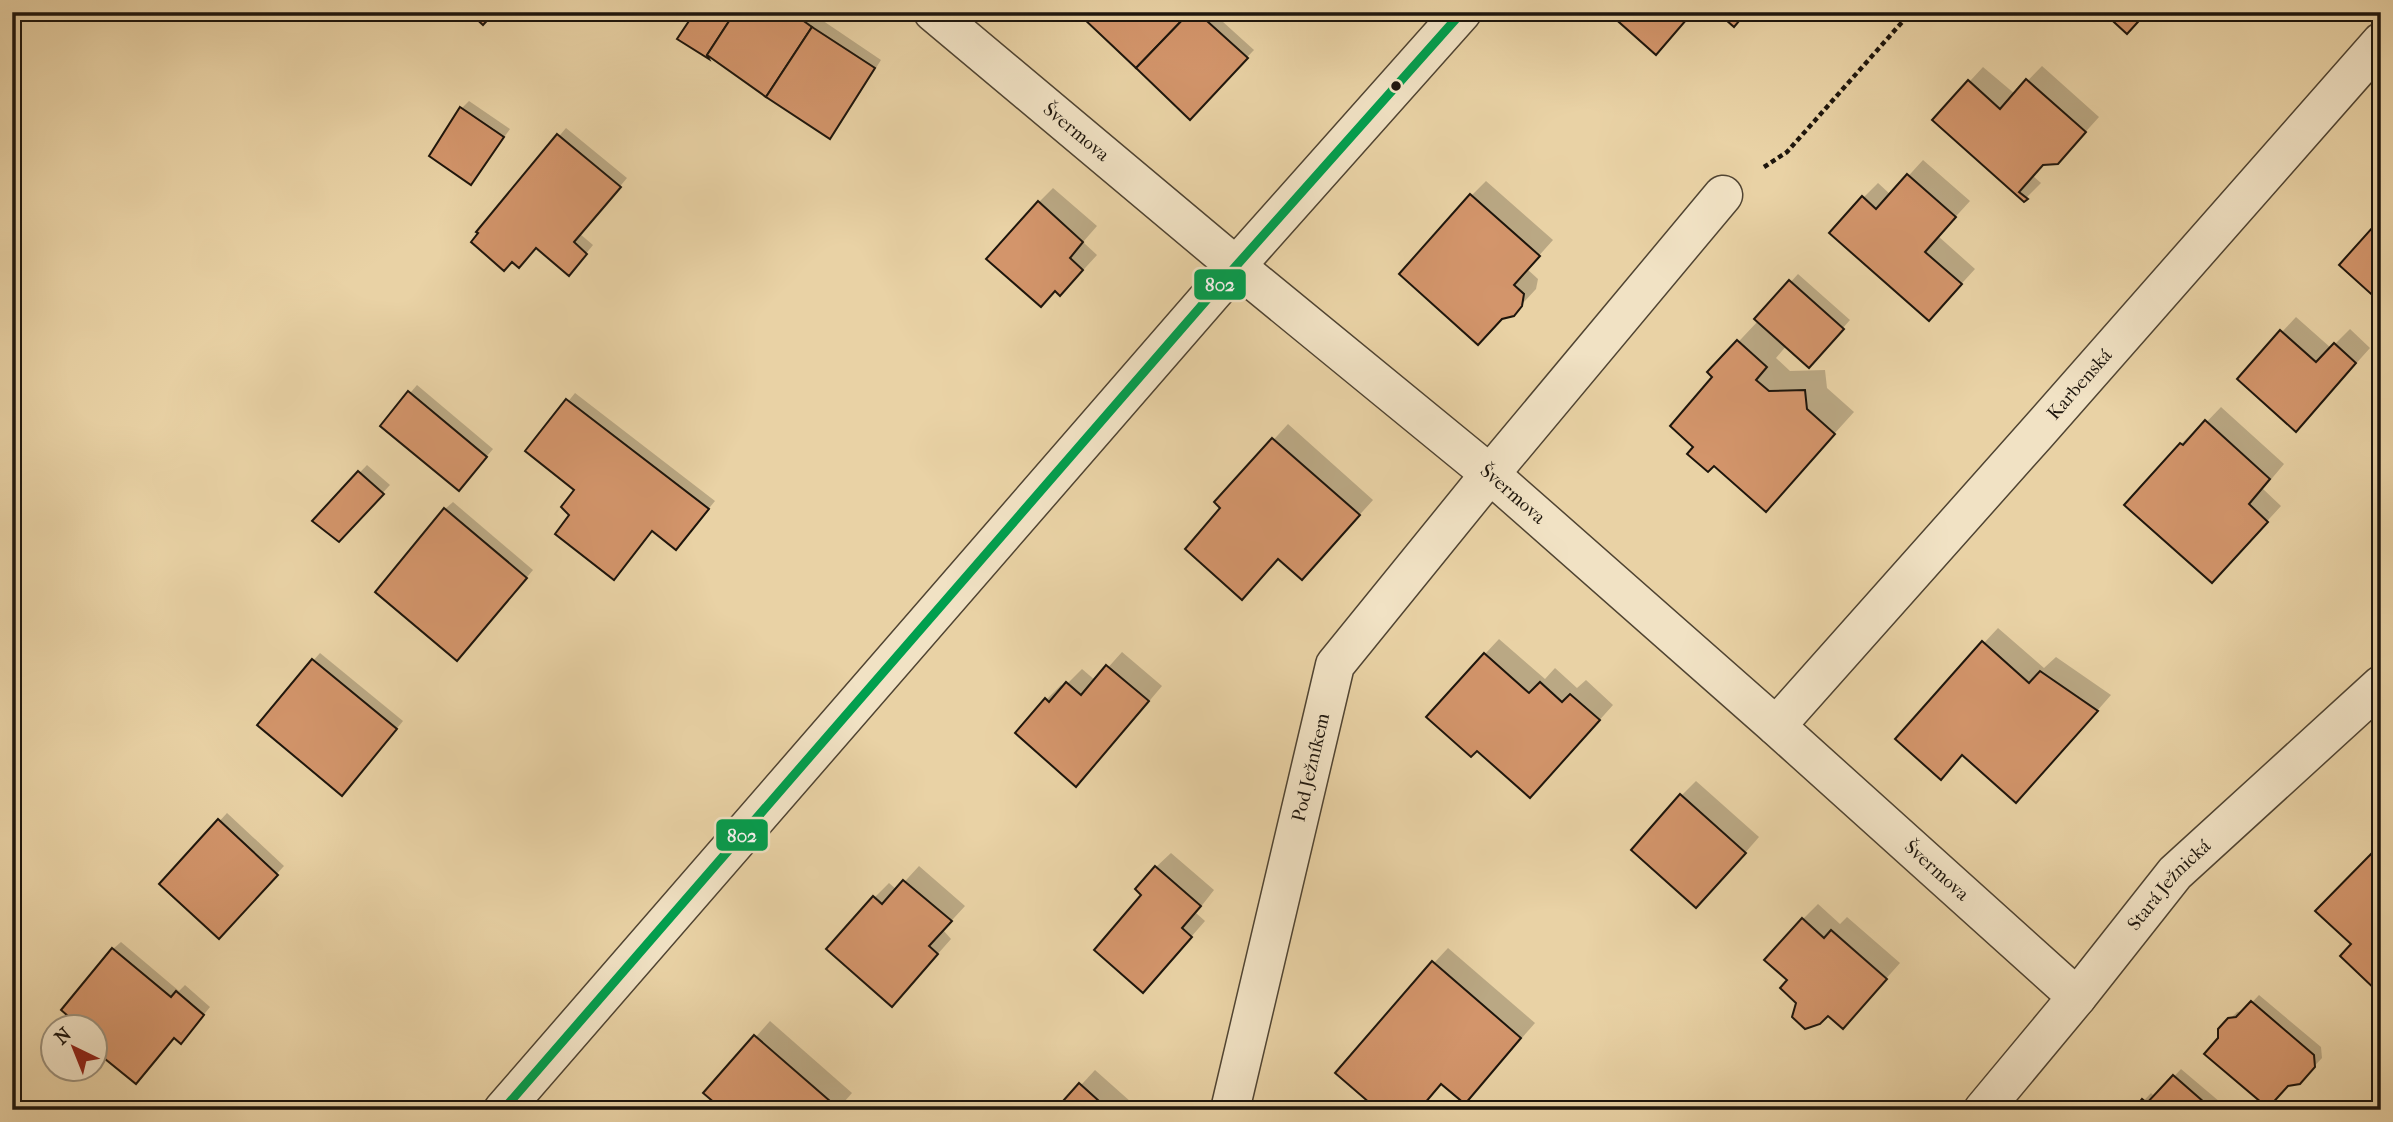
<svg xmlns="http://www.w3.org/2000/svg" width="2393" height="1122" viewBox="0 0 2393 1122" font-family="'IM FELL French Canon',serif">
  <rect width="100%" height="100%" fill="#e9d2a5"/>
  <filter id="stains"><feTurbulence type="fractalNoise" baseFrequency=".00286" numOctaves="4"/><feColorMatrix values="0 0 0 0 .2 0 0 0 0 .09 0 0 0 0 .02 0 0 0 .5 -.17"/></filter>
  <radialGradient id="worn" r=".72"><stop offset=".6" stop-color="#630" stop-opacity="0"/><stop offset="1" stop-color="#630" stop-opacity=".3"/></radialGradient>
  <g fill="#0003">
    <polygon points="697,12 810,12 881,60 837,129 830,136 710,55 709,57 680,39"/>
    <polygon points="1090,12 1212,12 1254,50 1190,117"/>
    <polygon points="1616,12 1694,12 1656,53"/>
    <polygon points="2042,66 2099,117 2072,147 2044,164 2033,176 2041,183 2024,200 1934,120 1983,67 2015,94"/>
    <polygon points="469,101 510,129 471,183 462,108"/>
    <polygon points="566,128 627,178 580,234 593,245 576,266 537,246 479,232"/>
    <polygon points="1923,160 1970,201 1938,236 1975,269 1943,304 1863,198 1878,183 1891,195"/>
    <polygon points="1486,181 1553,240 1527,269 1538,279 1536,289 1513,314 1472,195"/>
    <polygon points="1053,188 1097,226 1083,242 1097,255 1075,279 1056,290 1039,202"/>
    <polygon points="1798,274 1850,320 1816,358 1787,345 1776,358 1790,371 1825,370 1827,388 1854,412 1766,509 1695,447 1715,377 1710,372 1759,320 1757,319"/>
    <polygon points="2296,317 2331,348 2350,329 2370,348 2310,415 2282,332"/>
    <polygon points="417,385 493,449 466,481 382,426"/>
    <polygon points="575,393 715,501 683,540 653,530 572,515 576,489 528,451"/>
    <polygon points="2221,407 2284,464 2263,489 2281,506 2226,566 2181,444 2196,429 2198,431"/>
    <polygon points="1288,424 1373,500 1316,563 1279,558 1257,583 1223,508 1217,502"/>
    <polygon points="367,465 390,485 339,540 315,520"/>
    <polygon points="453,502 533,570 464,652 445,509"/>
    <polygon points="1998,628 2044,668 2056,657 2111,695 2031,786 1963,754 1941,777 1984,643"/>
    <polygon points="1499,639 1545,679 1555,668 1577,688 1586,680 1613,705 1545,781 1485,654"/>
    <polygon points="1122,652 1162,686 1091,770 1046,700 1061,685 1064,687 1082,669 1096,681"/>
    <polygon points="320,653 403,721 349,787 313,661"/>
    <polygon points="1696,781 1759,837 1711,892 1681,796"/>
    <polygon points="227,813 284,866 226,929 162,884"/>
    <polygon points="2381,847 2381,992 2353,943 2318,911"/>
    <polygon points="1171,853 1214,890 1196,913 1205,921 1157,976 1143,895 1156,867"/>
    <polygon points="919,866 965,906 943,930 951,939 906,990 874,898 889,883 897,890"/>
    <polygon points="1818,904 1840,924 1847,917 1900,963 1843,1027 1828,1014 1798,1002 1790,980 1803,919"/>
    <polygon points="121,942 179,991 185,985 210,1007 188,1034 175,1036 113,949"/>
    <polygon points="1448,948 1535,1023 1479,1087 1434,963"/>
    <polygon points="2259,995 2321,1047 2322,1058 2307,1074 2220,1038 2220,1029 2237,1012 2244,1011"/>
    <polygon points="770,1021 852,1093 837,1110 706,1093"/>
    <polygon points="2181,1069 2220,1102 2214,1110 2135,1110 2151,1093 2155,1097"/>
    <polygon points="1095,1070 1140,1110 1058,1110"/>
  </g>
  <g fill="#d3956b" stroke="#1d150c" stroke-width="2">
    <polygon points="469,12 495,12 483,25"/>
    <polygon points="695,12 735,12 707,55 709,59 677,39"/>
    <polygon points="735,12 791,12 812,27 766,97 707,55"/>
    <polygon points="1088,12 1190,12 1136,68 1083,18"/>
    <polygon points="1190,12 1197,12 1248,58 1190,120 1136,68"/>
    <polygon points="1613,12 1693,12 1656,55 1611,15"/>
    <polygon points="1717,12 1754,12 1751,17 1739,21 1734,27"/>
    <polygon points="2103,12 2147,12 2127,34"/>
    <polygon points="812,27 875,68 830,139 766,97"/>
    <polygon points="2026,79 2086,132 2058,164 2043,165 2019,192 2028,199 2024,202 1932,120 1968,80 2000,109"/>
    <polygon points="460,107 504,137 471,185 429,156"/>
    <polygon points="557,134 621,187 574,242 587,254 569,276 536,248 519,268 512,262 504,271 471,242 478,233 476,232"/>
    <polygon points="1907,174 1956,217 1925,252 1962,284 1929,321 1829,233 1862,196 1876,209"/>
    <polygon points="1470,194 1540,256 1514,285 1524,294 1522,306 1514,316 1502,319 1478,345 1399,274"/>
    <polygon points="1038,201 1083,242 1070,258 1083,270 1060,296 1055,291 1041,307 986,259"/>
    <polygon points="2381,218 2381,300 2380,302 2339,265"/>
    <polygon points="1789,280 1844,329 1809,368 1754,319"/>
    <polygon points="2280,330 2316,362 2334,343 2356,363 2296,432 2237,379"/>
    <polygon points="1737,340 1767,367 1756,380 1769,391 1805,390 1807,409 1835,434 1766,512 1714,466 1708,472 1687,454 1693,447 1670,426 1712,377 1707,372"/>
    <polygon points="408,391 487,457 459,491 380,426"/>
    <polygon points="566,399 709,509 676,550 652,531 614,580 555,534 569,515 561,507 574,490 525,451"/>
    <polygon points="2205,420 2270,479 2249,504 2268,522 2212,583 2124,505 2180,443 2183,445"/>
    <polygon points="1272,438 1360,515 1302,580 1278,559 1242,600 1185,549 1220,508 1214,502"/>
    <polygon points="358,471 384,494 339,542 312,521"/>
    <polygon points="444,508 527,578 457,661 375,592"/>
    <polygon points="1982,641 2029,683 2040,671 2098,711 2016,803 1962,755 1941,780 1895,739"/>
    <polygon points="1484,653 1529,693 1540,682 1562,702 1570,694 1600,720 1530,798 1477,751 1471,757 1426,717"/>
    <polygon points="312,659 397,729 342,796 257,725"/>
    <polygon points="1106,665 1149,701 1076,787 1015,733 1045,698 1049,702 1066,682 1081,695"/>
    <polygon points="1680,794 1746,853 1696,908 1631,850"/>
    <polygon points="218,819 278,875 219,939 159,884"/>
    <polygon points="2373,852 2381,860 2381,995 2340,956 2351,944 2315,911"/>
    <polygon points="1155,866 1201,906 1182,928 1192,937 1143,993 1094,950 1141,895 1135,889"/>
    <polygon points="903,880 952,921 929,946 938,954 892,1007 826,949 873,896 882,904"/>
    <polygon points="1802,918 1824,938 1831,930 1887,979 1843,1029 1828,1016 1820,1024 1805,1029 1792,1017 1796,1003 1780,988 1787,980 1764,960"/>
    <polygon points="112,948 171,997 176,991 204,1015 181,1044 174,1038 136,1084 94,1050 94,1028 82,1028 61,1010"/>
    <polygon points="1432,961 1521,1038 1465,1104 1441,1084 1419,1110 1378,1110 1335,1073"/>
    <polygon points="2251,1001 2314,1055 2315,1067 2300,1084 2288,1086 2268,1108 2204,1054 2218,1038 2218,1029 2228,1018 2236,1017"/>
    <polygon points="754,1035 838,1108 837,1110 723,1110 703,1093"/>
    <polygon points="2173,1075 2213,1110 2133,1110 2142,1099 2147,1103"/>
    <polygon points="1079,1083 1109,1110 1055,1110"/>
  </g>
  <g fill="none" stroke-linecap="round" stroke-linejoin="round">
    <g stroke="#504432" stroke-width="41">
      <g id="minor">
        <path id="s1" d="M933,12l303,254 254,208 286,252 301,271"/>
        <path id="s2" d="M1776,726l260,-292 345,-392"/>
        <polyline points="503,1110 1236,266 1462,12"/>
        <path id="s3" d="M1230,1110l105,-445 155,-191 233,-279"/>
        <path id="s4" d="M1983,1110l94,-113 98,-124 206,-188"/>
      </g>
    </g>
    <polyline stroke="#1d150c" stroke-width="4.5" stroke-dasharray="5 3.5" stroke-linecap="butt" points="1764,167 1787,152 1911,12"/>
    <use href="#minor" stroke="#f1e2c4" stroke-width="38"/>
    <g stroke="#f1e2c4" stroke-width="14">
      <polyline id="bus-1" points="503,1110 1236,266 1462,12"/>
    </g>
    <use href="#bus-1" stroke="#019f4e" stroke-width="9"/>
  </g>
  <circle fill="#1d150c" stroke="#f1e2c4" stroke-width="2.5" cx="1396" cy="86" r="6"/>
  <g text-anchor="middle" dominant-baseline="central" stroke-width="5" stroke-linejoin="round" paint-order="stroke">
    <g font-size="19" fill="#1d150c" stroke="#f1e2c4">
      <text stroke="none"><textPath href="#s1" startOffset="187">Švermova</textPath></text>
      <text stroke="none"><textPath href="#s2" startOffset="457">Karbenská</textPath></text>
      <text stroke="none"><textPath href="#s1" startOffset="754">Švermova</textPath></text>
      <text stroke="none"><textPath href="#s3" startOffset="352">Pod Ježníkem</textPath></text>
      <text stroke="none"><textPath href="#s1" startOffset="1321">Švermova</textPath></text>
      <text stroke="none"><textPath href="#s4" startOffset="292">Stará Ježnická</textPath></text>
    </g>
  </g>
  <g stroke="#f1e2c4" stroke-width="2.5">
    <rect x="1193" y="268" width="54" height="33" rx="7" fill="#019f4e"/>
    <rect x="715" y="818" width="54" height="34" rx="7" fill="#019f4e"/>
  </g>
  <g font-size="19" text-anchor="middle" font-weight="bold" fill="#fff">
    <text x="1220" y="291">802</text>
    <text x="742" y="842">802</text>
  </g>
  <rect width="2393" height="1122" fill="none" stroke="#e9d2a5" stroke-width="42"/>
  <rect x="14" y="14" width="2365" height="1094" fill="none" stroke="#1d150c" stroke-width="3.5"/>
  <rect x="21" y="21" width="2351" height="1080" fill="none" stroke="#1d150c" stroke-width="2"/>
  <g transform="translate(74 1048) rotate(317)"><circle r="33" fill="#f1e2c4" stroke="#9c907a" stroke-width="2"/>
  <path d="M0-5L12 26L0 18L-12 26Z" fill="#8f2418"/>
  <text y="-10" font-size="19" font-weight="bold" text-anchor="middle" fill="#1d150c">N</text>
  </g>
  <rect width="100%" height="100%" filter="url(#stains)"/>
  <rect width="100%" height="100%" fill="url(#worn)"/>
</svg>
